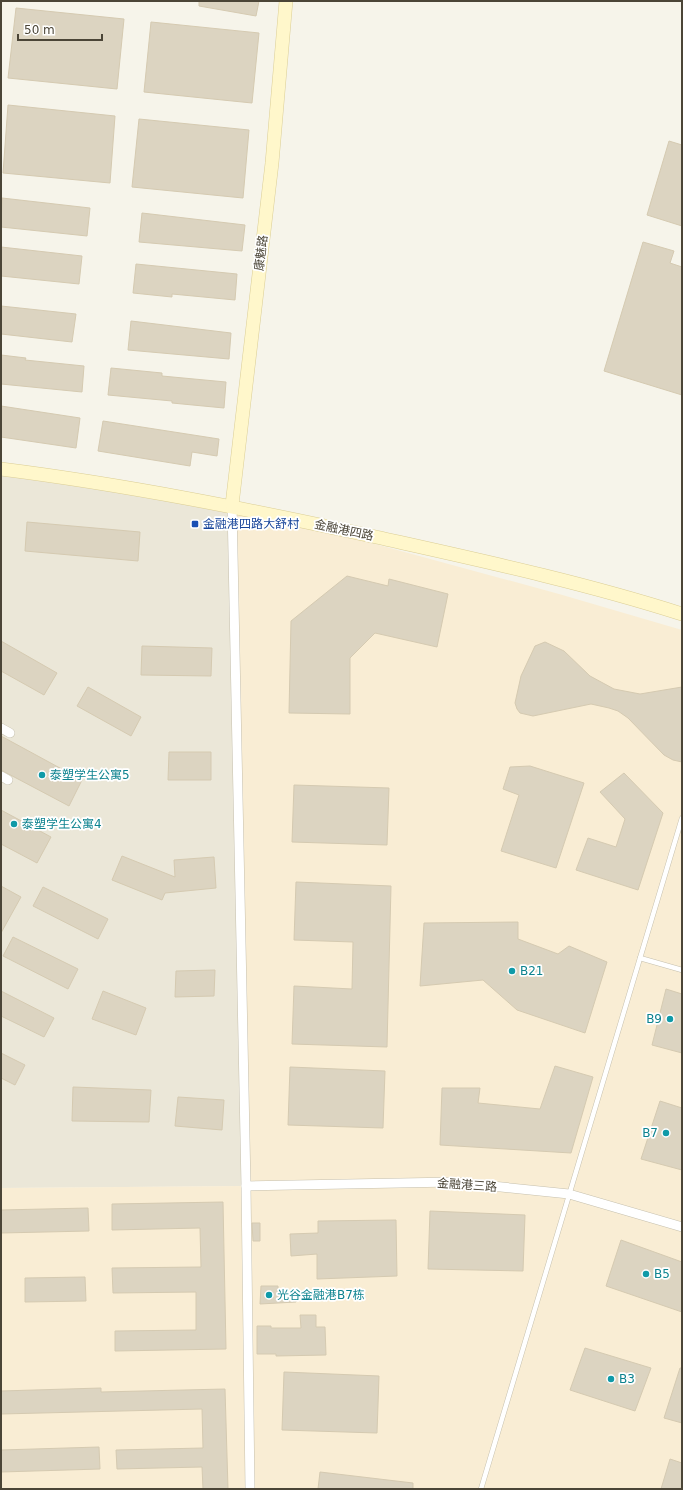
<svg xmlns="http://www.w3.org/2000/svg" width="683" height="1490" viewBox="0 0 683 1490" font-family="'DejaVu Sans','Noto Sans SC',sans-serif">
  <rect width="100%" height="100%" fill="#f6f4ea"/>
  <polygon fill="#ebe7d8" points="1,470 232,505 246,1186 1,1188"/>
  <polygon fill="#f9edd4" points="232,505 559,594 682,630 682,1489 1,1489 1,1188 246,1186"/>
  <g fill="#dcd4c1" stroke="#d5cab1">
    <polygon points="199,1 259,1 256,16 199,6"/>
    <polygon points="16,8 124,19 117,89 8,78"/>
    <polygon points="151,22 259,33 252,103 144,92"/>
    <polygon points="8,105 115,116 110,183 3,173"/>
    <polygon points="139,119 249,130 243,198 132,187"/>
    <polygon points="669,141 682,145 682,226 647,215"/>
    <polygon points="2,198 90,208 87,236 1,227"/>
    <polygon points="142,213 245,225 242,251 139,242"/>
    <polygon points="643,242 674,251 670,263 682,267 682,395 604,371"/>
    <polygon points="1,247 82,256 79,284 1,276"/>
    <polygon points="136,264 237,274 235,300 172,294 172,297 133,293"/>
    <polygon points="1,306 76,314 72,342 1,334"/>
    <polygon points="131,321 231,333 229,359 128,350"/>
    <polygon points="1,355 26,358 25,360 84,366 82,392 1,384"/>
    <polygon points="111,368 162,373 162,376 226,382 224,408 172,403 172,401 108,395"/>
    <polygon points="1,406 80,418 76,448 1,437"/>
    <polygon points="103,421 219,439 217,456 192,452 190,466 98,451"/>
    <polygon points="27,522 140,532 138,561 25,551"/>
    <polygon points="347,576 388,586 389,579 448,594 437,647 375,633 350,658 350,714 289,713 291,621"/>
    <polygon points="1,641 57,673 44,695 1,671"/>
    <polygon points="545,642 564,651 590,676 614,689 640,694 682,687 682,762 673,760 664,755 628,718 618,711 609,708 591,704 533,716 520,713 517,709 515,703 521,676 535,646"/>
    <polygon points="142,646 212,648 211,676 141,675"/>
    <polygon points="88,687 141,717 131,736 77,706"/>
    <polygon points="1,736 82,780 69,806 1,770"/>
    <polygon points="169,752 211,752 211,780 168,780"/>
    <polygon points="530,766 584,783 556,868 501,851 519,795 503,789 510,767"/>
    <polygon points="624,773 663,813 638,890 576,870 588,838 616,847 625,819 600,792"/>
    <polygon points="294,785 389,788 387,845 292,842"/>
    <polygon points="1,810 51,837 37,863 1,844"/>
    <polygon points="122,856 175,877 174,860 214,857 216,888 165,893 162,900 112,880"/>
    <polygon points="296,882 391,886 387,1047 292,1044 294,986 352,989 353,942 294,940"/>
    <polygon points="1,886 21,897 1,933"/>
    <polygon points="43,887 108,919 98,939 33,906"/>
    <polygon points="518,922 518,939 558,954 569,946 607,962 585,1033 517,1010 483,980 420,986 424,923"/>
    <polygon points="13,937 78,969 68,989 3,956"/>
    <polygon points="215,970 214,996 175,997 176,971"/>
    <polygon points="666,989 682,994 682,1053 652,1045"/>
    <polygon points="1,991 54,1018 44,1037 1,1016"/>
    <polygon points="103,991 146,1008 136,1035 92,1019"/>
    <polygon points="1,1053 25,1065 15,1085 1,1078"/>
    <polygon points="555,1066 593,1077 571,1153 440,1145 442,1088 480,1088 478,1103 540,1109"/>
    <polygon points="290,1067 385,1071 383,1128 288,1125"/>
    <polygon points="73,1087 151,1090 149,1122 72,1121"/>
    <polygon points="178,1097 224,1100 222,1130 175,1126"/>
    <polygon points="660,1101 682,1108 682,1170 641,1159"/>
    <polygon points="223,1202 226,1349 115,1351 115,1331 196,1330 196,1292 113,1293 112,1268 201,1267 200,1228 112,1230 112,1204"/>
    <polygon points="88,1208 89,1231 1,1233 1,1210"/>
    <polygon points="430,1211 525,1215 523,1271 428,1269"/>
    <polygon points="396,1220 397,1276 317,1279 317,1254 291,1256 290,1234 318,1233 318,1221"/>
    <polygon points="252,1223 260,1223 260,1241 253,1241"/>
    <polygon points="621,1240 682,1262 682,1312 606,1286"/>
    <polygon points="85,1277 86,1301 25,1302 25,1278"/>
    <polygon points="261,1286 278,1286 278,1293 296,1292 296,1302 260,1304"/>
    <polygon points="300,1315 316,1315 316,1327 325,1327 326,1355 276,1356 276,1354 257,1354 257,1326 271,1326 271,1328 301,1328"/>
    <polygon points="585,1348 651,1368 635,1411 570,1390"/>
    <polygon points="680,1368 682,1368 682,1423 664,1418"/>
    <polygon points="284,1372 379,1376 377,1433 282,1430"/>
    <polygon points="101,1388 101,1392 225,1389 228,1489 203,1489 202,1467 117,1469 116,1450 203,1448 202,1409 1,1414 1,1391"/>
    <polygon points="99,1447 100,1469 1,1472 1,1450"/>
    <polygon points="670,1459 682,1463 682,1489 661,1489"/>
    <polygon points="320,1472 413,1483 413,1489 318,1489"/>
  </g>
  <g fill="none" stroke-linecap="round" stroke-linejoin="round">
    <g stroke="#c6c0ae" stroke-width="5.5">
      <g id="lane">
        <polyline points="640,958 682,970"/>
        <polyline points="481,1489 682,818"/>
      </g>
    </g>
    <g stroke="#c6c0ae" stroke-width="10">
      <g id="street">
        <polyline points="232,505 246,1186 250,1489"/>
        <polyline points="1,728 10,733"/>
        <polyline points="1,776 8,780"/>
        <polyline points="246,1186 453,1182 569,1194 682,1227"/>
      </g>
    </g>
    <g stroke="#dbce96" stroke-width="14">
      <g id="secondary">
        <path d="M1,469c127,16 251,41 375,68 103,23 206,45 306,77"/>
        <polyline points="232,505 272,163 286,1"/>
      </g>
    </g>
    <use href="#lane" stroke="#fff" stroke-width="4.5"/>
    <use href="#street" stroke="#fff" stroke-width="9"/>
    <use href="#secondary" stroke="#fff7cb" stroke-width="13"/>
  </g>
  <rect fill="#1a4fb4" stroke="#fff" stroke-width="1.5" x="191" y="520" width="8" height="8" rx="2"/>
  <g fill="#0f9aa8" stroke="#fff" stroke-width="1.5">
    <circle cx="42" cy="775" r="4"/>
    <circle cx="14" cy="824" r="4"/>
    <circle cx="512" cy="971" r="4"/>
    <circle cx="670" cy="1019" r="4"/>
    <circle cx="666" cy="1133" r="4"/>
    <circle cx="646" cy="1274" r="4"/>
    <circle cx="269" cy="1295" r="4"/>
    <circle cx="611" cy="1379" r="4"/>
  </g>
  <g text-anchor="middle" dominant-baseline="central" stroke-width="3.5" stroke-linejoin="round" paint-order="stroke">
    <g font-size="12" fill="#4b4537" stroke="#fff">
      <text transform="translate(261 253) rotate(-83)">康魅路</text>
      <text transform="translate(344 530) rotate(12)">金融港四路</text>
      <text transform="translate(467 1185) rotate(4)">金融港三路</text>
    </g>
    <g font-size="12" fill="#164399" stroke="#fff" text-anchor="start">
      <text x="203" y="524">金融港四路大舒村</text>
    </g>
    <g font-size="12" fill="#0d838f" stroke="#fff" text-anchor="start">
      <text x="50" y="775">泰塑学生公寓5</text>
      <text x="22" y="824">泰塑学生公寓4</text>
      <text x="520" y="971">B21</text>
      <text x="662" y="1019" text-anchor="end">B9</text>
      <text x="658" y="1133" text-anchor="end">B7</text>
      <text x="654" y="1274">B5</text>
      <text x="277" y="1295">光谷金融港B7栋</text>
      <text x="619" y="1379">B3</text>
    </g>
  </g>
  <rect width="683" height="1490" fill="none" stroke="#4b4537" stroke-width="4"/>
  <path d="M18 34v6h84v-6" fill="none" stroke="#4b4537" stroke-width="2"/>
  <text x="24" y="34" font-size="12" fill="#4b4537" stroke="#ffffff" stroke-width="3" paint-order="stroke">50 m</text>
</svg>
